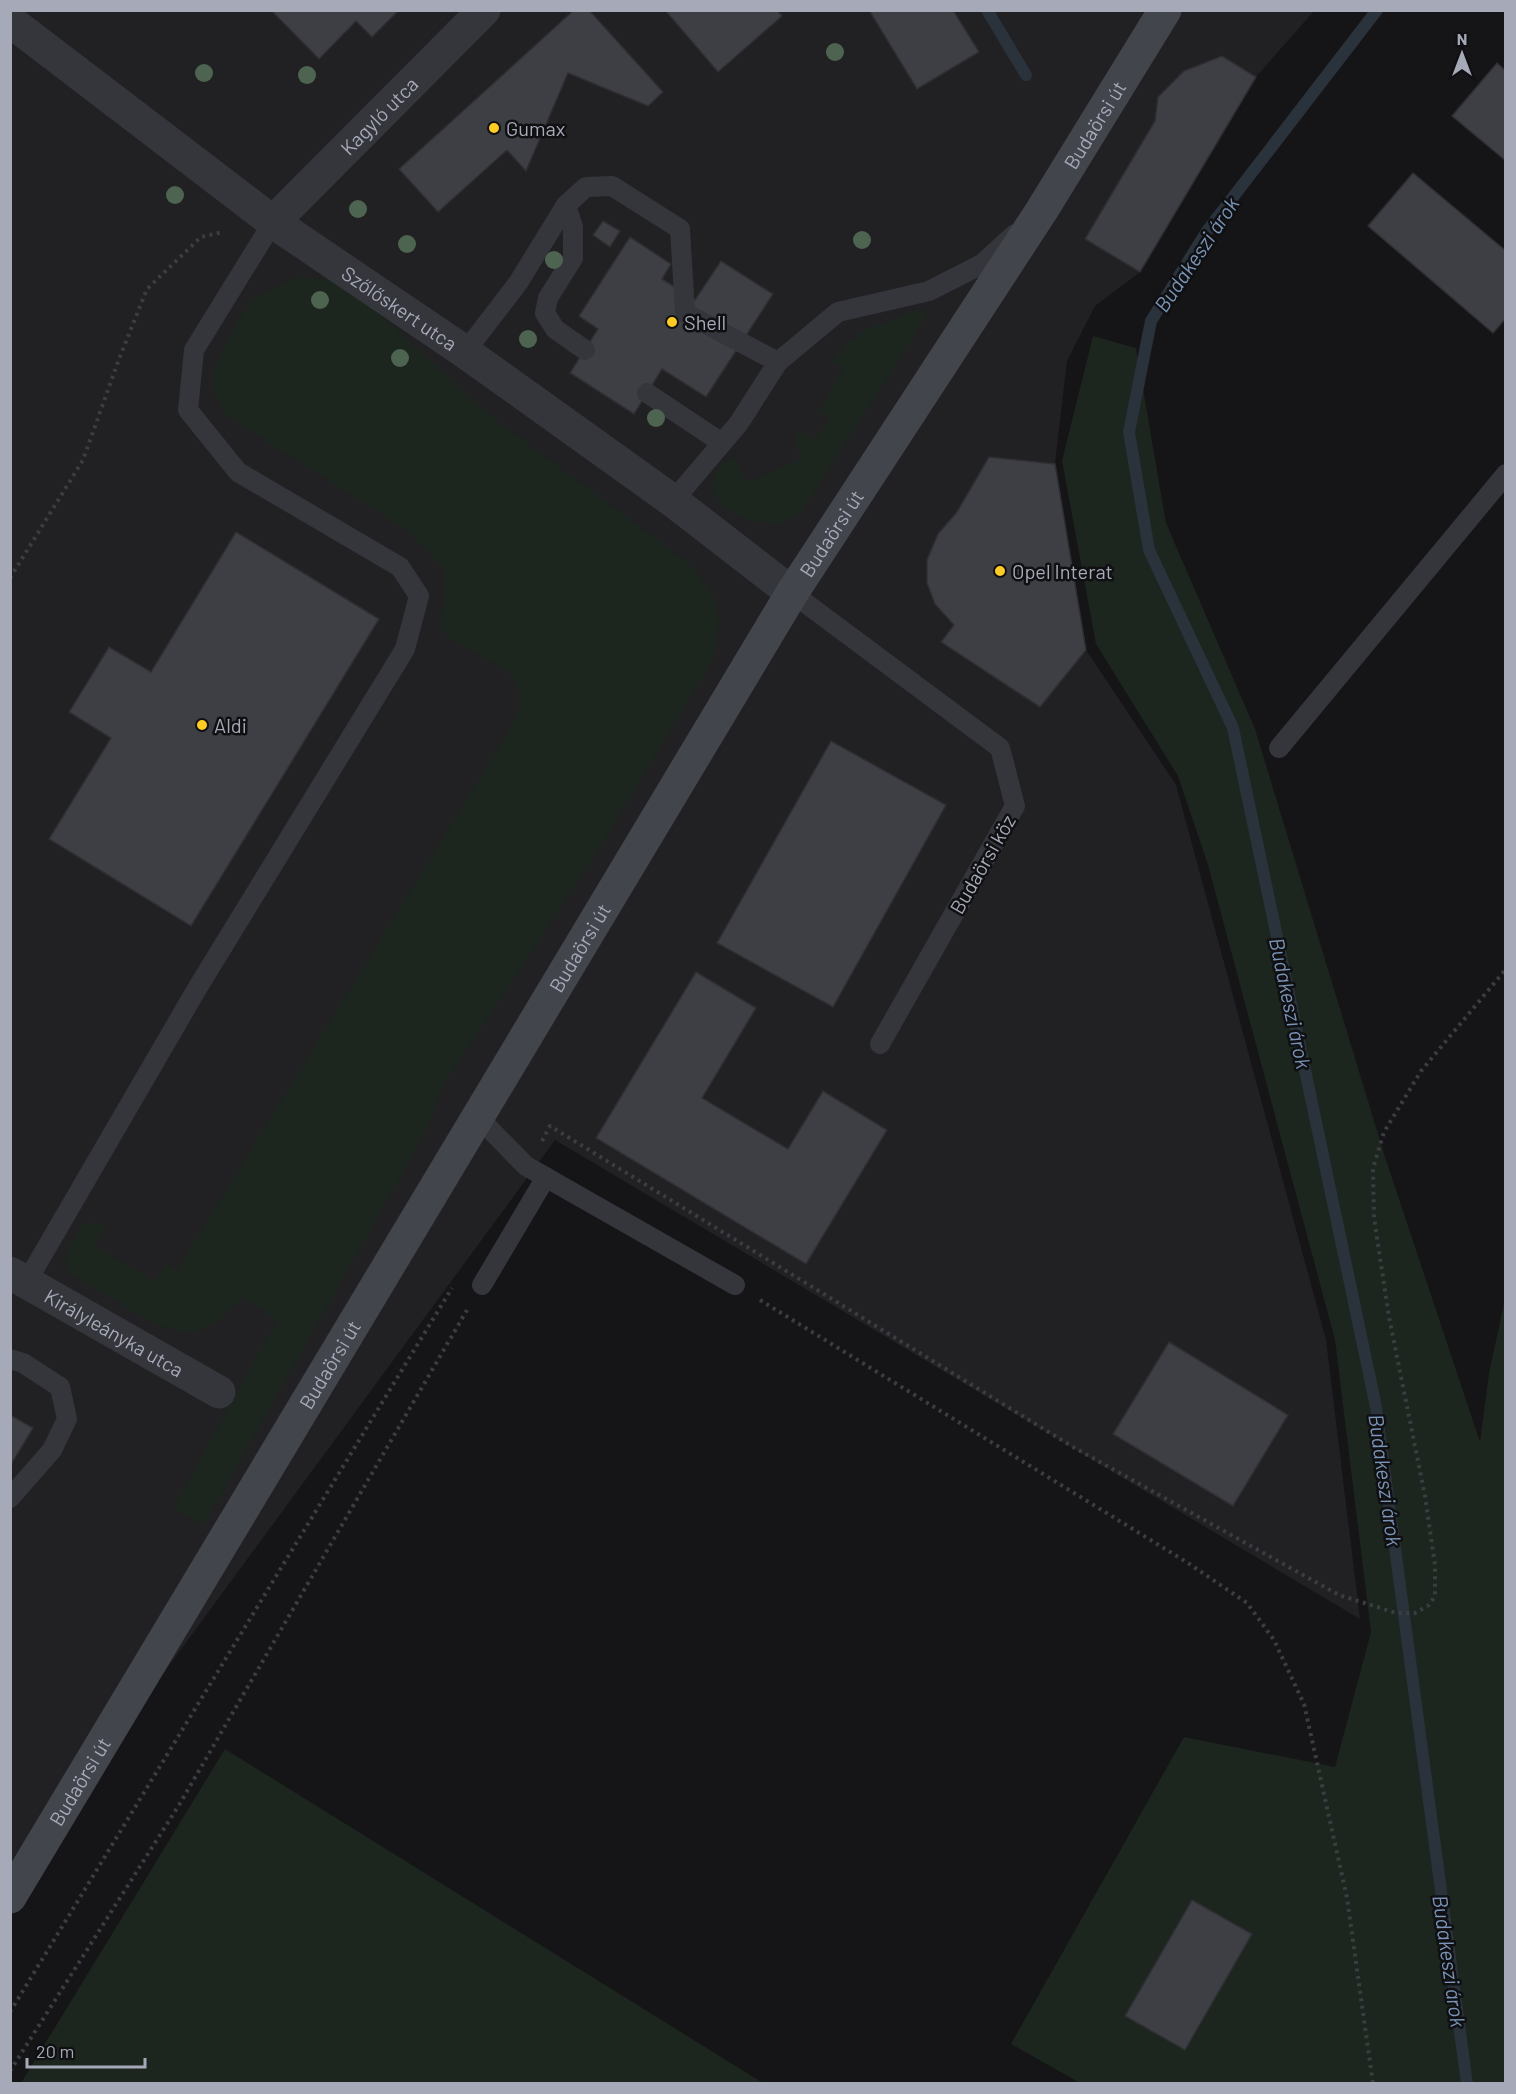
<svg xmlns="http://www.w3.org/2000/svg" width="1516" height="2094" viewBox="0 0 1516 2094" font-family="Barlow,sans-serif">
  <rect width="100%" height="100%" fill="#151517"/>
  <polygon fill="#212124" points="11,11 1314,11 1256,77 1140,272 1095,306 1067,361 1055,464 1086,650 1176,785 1326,1340 1360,1619 555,1140 11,1881"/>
  <g fill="#1c251e">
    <path d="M297,277l32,2 28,14 134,123 199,148 24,32 5,24 -5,38 -121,201 -151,228 -14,41 -224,397 -31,-17 104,-188 -35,-23c-15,16 -29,32 -53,35 -25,3 -95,-45 -119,-59 -3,-6 -5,-12 -4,-19 2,-9 13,-28 22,-31 7,-2 13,2 19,4l-12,19 59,36 12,-18 11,6 331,-538 11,-25 -1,-18 -10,-17 -64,-38 -5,-8 5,-24 1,-19 -3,-16 -35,-37 -157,-99 -25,-18 -11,-19 -1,-22 23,-48 16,-25z"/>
    <path d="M918,309l6,2 3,5 -125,195c-6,4 -13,11 -20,12 -4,2 -10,0 -14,0 -40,0 -81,-38 -35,-68l14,27 56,-23 -10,-20 6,-9 16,10 14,-23 -10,-6 24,-41 -11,-9 15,-18 19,-13z"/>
    <polygon points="1093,336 1136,348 1166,523 1255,729 1385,1157 1480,1442 1489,1373 1505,1299 1505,2083 1080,2083 1011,2044 1184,1737 1335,1767 1371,1632 1335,1340 1208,865 1178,776 1096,644 1062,461"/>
    <polygon points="225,1749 763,2083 21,2083"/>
  </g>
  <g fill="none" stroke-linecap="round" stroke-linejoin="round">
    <g stroke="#2a323c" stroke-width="12">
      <polyline points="987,10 1026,75"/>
      <polyline points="1377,10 1207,231 1151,321 1129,432 1149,550 1233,728 1376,1407 1467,2084"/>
    </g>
  </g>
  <g fill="#3e3f44" stroke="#2f2f33" stroke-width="1.5">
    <polygon points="271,10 399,10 372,37 356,21 319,59"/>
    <polygon points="574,10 589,10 663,92 648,106 568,73 526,171 507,150 438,212 399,169"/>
    <polygon points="665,10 777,10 782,16 718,72"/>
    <polygon points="869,10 953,10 979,52 917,89"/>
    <polygon points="1222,56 1256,77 1140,272 1085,239 1155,121 1158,97 1184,71"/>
    <polygon points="1497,63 1506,71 1506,161 1452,116"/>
    <polygon points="1413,173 1506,251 1506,318 1493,333 1368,226"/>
    <polygon points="603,221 620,231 610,247 593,235"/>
    <polygon points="630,237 671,264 662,279 695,300 721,261 773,294 706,397 662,369 634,414 570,373 598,329 579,316"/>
    <polygon points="989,457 1055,464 1086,650 1040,707 941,642 954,625 935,604 927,583 927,560 938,534 957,512"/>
    <polygon points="236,532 379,619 191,926 49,839 111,738 69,712 109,647 151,672"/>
    <polygon points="831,741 946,805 833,1007 717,943"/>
    <polygon points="696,972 756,1008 702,1098 788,1149 823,1091 887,1130 806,1264 596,1138"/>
    <polygon points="1169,1342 1288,1415 1233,1506 1113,1434"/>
    <polygon points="10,1415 33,1428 10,1466"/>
    <polygon points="1192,1900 1252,1934 1185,2050 1125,2016"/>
  </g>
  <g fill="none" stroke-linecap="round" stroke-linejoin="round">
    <g stroke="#3b3d43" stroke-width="4" stroke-dasharray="3 4.5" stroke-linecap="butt">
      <polyline points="10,578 83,460 119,359 147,289 201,237 223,232"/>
      <polyline points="542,1141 550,1126 1073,1447 1339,1595 1396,1613 1415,1613 1429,1605 1435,1596 1435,1565 1425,1496 1389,1317 1374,1218 1373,1168 1384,1132 1421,1071 1506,969"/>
      <polyline points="760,1300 1188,1563 1247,1603 1274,1640 1304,1704 1347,1898 1373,2084"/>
      <polyline points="10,2012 452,1288"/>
      <polyline points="10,2071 179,1805 467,1310"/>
    </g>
    <g stroke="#35363c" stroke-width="20">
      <polyline points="566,205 573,227 573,258 548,298 545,313 555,329 585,350"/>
      <polyline points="465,352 518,283 566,205 586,187 612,186 680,229 685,313 778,362 838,312 929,291 982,264 1015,234"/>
      <polyline points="647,393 722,443"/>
      <polyline points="673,501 739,423 778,362"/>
      <polyline points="792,593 1000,748 1015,806 880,1044"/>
      <polyline points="1279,748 1506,474"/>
      <polyline points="478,1117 526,1166 735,1285"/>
      <polyline points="26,1283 198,987 405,649 419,596 400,567 238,472 188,410 194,350 273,222"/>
      <polyline points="482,1285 546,1177"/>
      <polyline points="10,1359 23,1363 60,1387 67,1419 52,1450 10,1498"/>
    </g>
    <g stroke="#35363c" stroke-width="33">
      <path id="s1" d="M10,21l263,201 192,130 208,149 119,92"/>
      <path id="s2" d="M273,222l211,-212"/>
      <path id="s3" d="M10,1273l209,119"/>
    </g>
    <path stroke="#43454c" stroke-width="33" id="s4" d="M10,1897l782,-1304 250,-383 123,-200"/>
  </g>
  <g fill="#4d6451">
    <circle cx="835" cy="52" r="9"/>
    <circle cx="204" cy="73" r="9"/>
    <circle cx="307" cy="75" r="9"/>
    <circle cx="175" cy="195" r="9"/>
    <circle cx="358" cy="209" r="9"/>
    <circle cx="862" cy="240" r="9"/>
    <circle cx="407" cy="244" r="9"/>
    <circle cx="554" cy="260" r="9"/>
    <circle cx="320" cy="300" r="9"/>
    <circle cx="528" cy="339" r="9"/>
    <circle cx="400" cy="358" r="9"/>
    <circle cx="656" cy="418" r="9"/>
  </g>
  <g fill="#ffcc25" stroke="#101012" stroke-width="2">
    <circle cx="494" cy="128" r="6"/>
    <circle cx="672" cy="322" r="6"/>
    <circle cx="1000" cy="571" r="6"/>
    <circle cx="202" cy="725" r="6"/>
  </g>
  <g text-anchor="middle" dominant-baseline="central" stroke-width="5" stroke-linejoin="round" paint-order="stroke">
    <g font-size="20" fill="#a5a9b8" stroke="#101012">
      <text stroke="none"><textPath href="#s2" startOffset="150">Kagyló utca</textPath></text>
      <text stroke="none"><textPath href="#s4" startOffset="2078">Budaörsi út</textPath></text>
      <text stroke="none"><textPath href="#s1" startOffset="484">Szőlőskert utca</textPath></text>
      <text stroke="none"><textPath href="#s4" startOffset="1592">Budaörsi út</textPath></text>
      <text transform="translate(982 864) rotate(-60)">Budaörsi köz</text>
      <text stroke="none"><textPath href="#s4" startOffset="1107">Budaörsi út</textPath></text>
      <text stroke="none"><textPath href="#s3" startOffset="120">Királyleányka utca</textPath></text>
      <text stroke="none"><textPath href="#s4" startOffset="621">Budaörsi út</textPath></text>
      <text stroke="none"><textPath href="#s4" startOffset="135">Budaörsi út</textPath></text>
    </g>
    <g font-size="20" fill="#a5a9b8" stroke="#101012" text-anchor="start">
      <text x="506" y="128">Gumax</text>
      <text x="684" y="322">Shell</text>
      <text x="1012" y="571">Opel Interat</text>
      <text x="214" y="725">Aldi</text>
    </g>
    <g font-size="21" font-style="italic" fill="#7994b7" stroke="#101012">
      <text transform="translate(1196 254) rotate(-56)">Budakeszi árok</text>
      <text transform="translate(1291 1003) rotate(78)">Budakeszi árok</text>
      <text transform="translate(1386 1480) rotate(82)">Budakeszi árok</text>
      <text transform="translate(1450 1961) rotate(82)">Budakeszi árok</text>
    </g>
  </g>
  <rect width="1516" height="2094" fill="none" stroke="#a5a9b8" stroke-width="24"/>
  <g transform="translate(1462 54)" stroke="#101012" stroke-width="4.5" paint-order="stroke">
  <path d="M0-4.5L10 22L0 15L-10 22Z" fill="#a5a9b8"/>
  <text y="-9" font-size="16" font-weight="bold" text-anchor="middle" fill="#a5a9b8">N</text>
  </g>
  <path d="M27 2058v9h118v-9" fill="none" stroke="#a5a9b8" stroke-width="3"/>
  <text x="36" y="2058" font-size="18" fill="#a5a9b8" stroke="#101012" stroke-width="4.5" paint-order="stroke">20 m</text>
</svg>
